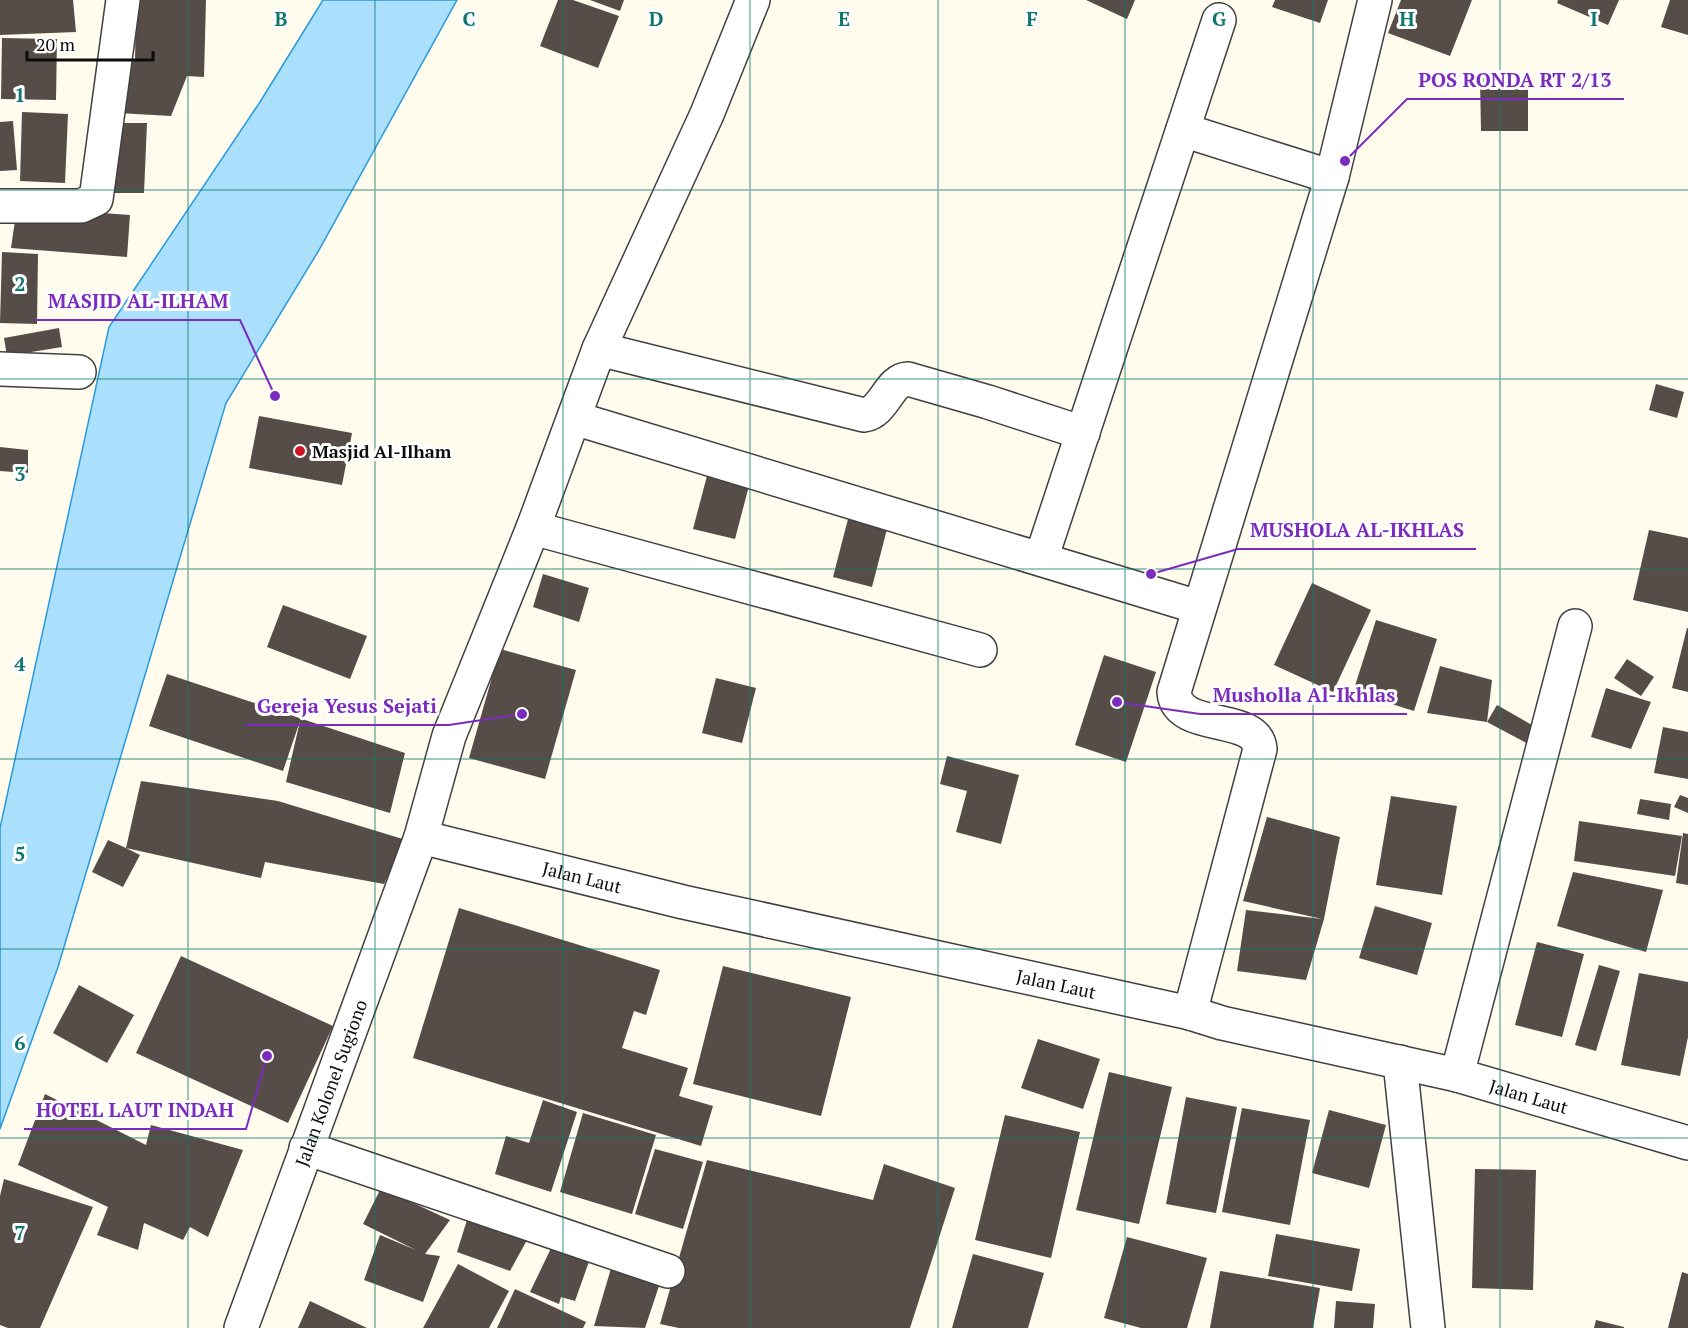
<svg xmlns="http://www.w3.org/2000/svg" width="1688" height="1328" viewBox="0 0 1688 1328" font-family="'PT Serif',serif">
  <rect width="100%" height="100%" fill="#fffbed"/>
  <polygon fill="#abe0fd" stroke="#2a99dc" stroke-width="1.5" points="323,0 457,0 319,250 226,403 58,967 0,1129 0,828 109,327 260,102"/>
  <g fill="#574d48">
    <polygon points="0,0 73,0 76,32 0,35"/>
    <polygon points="136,0 206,0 204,77 187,76 171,116 118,113 126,63 135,61"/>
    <polygon points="558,0 573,0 619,16 598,68 540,46"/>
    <polygon points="590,0 624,0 620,11"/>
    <polygon points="1086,0 1135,0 1127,19"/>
    <polygon points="1275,0 1328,0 1320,23 1272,7"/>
    <polygon points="1401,0 1472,0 1450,56 1388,33"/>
    <polygon points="1558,0 1619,0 1608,25 1557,3"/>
    <polygon points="1670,0 1688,0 1688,35 1661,27"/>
    <polygon points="2,38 57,39 56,100 1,99"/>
    <polygon points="1528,77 1528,131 1481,131 1480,78"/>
    <polygon points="22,112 68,114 65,183 20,181"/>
    <polygon points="13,121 17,170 0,171 0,122"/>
    <polygon points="118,123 147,123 144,193 106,193"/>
    <polygon points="17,207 130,215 127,257 11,248"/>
    <polygon points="2,252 38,254 37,324 0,323"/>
    <polygon points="59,328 62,347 7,356 4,338"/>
    <polygon points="1656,384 1684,392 1677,418 1649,410"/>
    <polygon points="259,416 352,433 342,485 249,468"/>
    <polygon points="0,447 28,450 28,473 0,471"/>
    <polygon points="708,472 750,482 735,539 693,529"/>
    <polygon points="848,519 887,529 872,587 833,577"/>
    <polygon points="1649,530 1688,538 1688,612 1633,600"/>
    <polygon points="543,574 589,588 579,622 533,607"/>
    <polygon points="1312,583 1371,610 1333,692 1274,665"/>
    <polygon points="283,605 367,636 350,679 267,647"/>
    <polygon points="1376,620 1437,639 1414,711 1353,692"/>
    <polygon points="1687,628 1688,628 1688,692 1672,688"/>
    <polygon points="500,649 576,670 545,779 469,758"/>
    <polygon points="1104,655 1156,672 1126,762 1075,745"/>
    <polygon points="1627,659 1654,677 1641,696 1614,678"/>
    <polygon points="1440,666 1492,680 1487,722 1497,705 1539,729 1530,745 1487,722 1427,713"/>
    <polygon points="167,674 405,753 390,813 286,782 300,721 283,771 149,726"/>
    <polygon points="716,678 756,688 742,743 702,733"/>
    <polygon points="1606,688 1651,702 1631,749 1591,737"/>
    <polygon points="1663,727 1688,732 1688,779 1654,773"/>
    <polygon points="947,756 1019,775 1001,844 956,832 967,791 940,784"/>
    <polygon points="141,781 278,801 406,840 384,884 265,862 261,878 126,848 140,855 123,887 92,872 108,840 126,848"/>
    <polygon points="1680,795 1688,798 1688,813 1674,807"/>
    <polygon points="1391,796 1457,806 1442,895 1376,885"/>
    <polygon points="1640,799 1671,804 1669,820 1637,814"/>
    <polygon points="1267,817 1340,837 1324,919 1306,980 1237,971 1246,910 1322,919 1243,901"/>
    <polygon points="1579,821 1682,836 1675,876 1574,861"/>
    <polygon points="1683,833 1688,834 1688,885 1676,883"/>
    <polygon points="1573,872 1663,890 1646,952 1557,926"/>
    <polygon points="1375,906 1432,923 1417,975 1359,958"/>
    <polygon points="459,908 660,970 646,1015 634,1011 622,1048 688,1068 679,1096 713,1106 701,1146 413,1058"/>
    <polygon points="1537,942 1584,954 1562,1037 1515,1025"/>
    <polygon points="181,956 333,1026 288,1123 136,1053"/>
    <polygon points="1599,965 1620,971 1596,1051 1575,1045"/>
    <polygon points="723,966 851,997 821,1116 693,1084"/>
    <polygon points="1639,973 1688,982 1688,1037 1680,1076 1621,1065"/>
    <polygon points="79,985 134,1015 107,1063 53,1033"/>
    <polygon points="1038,1039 1100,1059 1083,1109 1021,1088"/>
    <polygon points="1109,1072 1172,1087 1139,1224 1076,1210"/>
    <polygon points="45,1094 146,1145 151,1125 243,1150 208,1237 190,1227 183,1240 144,1223 138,1250 97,1235 108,1207 18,1165"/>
    <polygon points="1186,1097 1237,1107 1216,1213 1166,1204"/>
    <polygon points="543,1100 577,1112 551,1192 495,1174 506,1136 529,1143"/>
    <polygon points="1242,1108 1310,1120 1290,1225 1222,1212"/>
    <polygon points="1329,1110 1386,1125 1369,1188 1312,1173"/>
    <polygon points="583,1113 656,1135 632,1214 560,1192"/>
    <polygon points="1005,1115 1080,1132 1051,1258 975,1240"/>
    <polygon points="655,1149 703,1162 683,1229 635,1214"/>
    <polygon points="707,1160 873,1200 884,1164 955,1188 910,1328 679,1328 660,1324"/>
    <polygon points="1475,1169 1536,1170 1533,1290 1472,1288"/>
    <polygon points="4,1179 93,1207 40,1328 8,1328 0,1325 0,1196"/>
    <polygon points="381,1188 450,1220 425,1254 440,1256 423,1302 364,1280 380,1235 416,1250 363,1224"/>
    <polygon points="467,1220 527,1240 510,1271 457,1252"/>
    <polygon points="1276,1234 1360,1249 1352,1291 1268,1276"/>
    <polygon points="1127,1237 1207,1258 1187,1328 1141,1328 1104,1318"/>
    <polygon points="554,1242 592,1253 575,1301 561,1297 559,1304 530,1292"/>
    <polygon points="973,1254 1044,1273 1028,1328 952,1328"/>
    <polygon points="458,1264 509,1291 489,1328 423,1328"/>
    <polygon points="612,1265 660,1283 645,1328 594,1326"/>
    <polygon points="1220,1271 1320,1288 1313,1328 1210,1328"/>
    <polygon points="1682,1272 1688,1274 1688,1328 1668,1328"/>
    <polygon points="515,1289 586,1322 583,1328 497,1328"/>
    <polygon points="310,1301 367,1328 298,1328"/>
    <polygon points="1336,1301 1375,1304 1373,1328 1334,1328"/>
    <polygon points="1596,1320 1624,1327 1624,1328 1594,1328"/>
  </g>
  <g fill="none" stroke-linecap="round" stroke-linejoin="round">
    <g stroke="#404040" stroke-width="36">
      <g id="minor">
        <polyline points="1183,130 1332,177"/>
        <polyline points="0,206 81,206 96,199 123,0"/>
        <path d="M599,349l265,66c21,-3 24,-35 44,-36l80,23 95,31"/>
        <polyline points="0,369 79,372"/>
        <polyline points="574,418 1198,607"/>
        <polyline points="533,528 980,650"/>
        <polyline points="1041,559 1219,20"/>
        <path id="s1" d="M421,837l262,65 507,111 32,10 235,52 231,68"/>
        <path d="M1190,1013l70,-264c-3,-37 -83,-16 -86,-57l158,-515 43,-177"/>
        <polyline points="1400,1062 1428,1328"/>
        <polyline points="1457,1075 1575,626"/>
        <polyline points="306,1148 668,1271"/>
        <path id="s2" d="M241,1328l180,-491 28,-101 84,-208 66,-179 108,-235 46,-114"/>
      </g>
    </g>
    <use href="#minor" stroke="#fff" stroke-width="33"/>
  </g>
  <path fill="none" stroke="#0f766e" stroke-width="1.5" stroke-opacity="0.55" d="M188,0v1328M375,0v1328M563,0v1328M750,0v1328M938,0v1328M1125,0v1328M1313,0v1328M1500,0v1328M0,190h1688M0,379h1688M0,569h1688M0,759h1688M0,949h1688M0,1138h1688"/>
  <circle fill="#cc1623" stroke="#fff" stroke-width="2" cx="300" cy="451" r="6"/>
  <g text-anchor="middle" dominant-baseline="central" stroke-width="6" stroke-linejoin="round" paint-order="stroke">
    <g font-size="18" font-weight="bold" fill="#0d0d0d" stroke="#fff" text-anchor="start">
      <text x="312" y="451">Masjid Al-Ilham</text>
    </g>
    <g font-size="18" fill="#0d0d0d" stroke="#fff">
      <text stroke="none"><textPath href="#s1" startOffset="166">Jalan Laut</textPath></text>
      <text stroke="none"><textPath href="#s1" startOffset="652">Jalan Laut</textPath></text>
      <text stroke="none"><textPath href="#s2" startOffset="261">Jalan Kolonel Sugiono</textPath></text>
      <text stroke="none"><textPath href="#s1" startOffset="1138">Jalan Laut</textPath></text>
    </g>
  </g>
  <g font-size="20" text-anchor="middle" font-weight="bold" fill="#0f766e" stroke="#fff" stroke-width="6" stroke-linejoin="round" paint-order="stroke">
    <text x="281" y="26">B</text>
    <text x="469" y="26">C</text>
    <text x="656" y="26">D</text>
    <text x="844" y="26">E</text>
    <text x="1032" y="26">F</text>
    <text x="1219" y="26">G</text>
    <text x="1407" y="26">H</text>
    <text x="1594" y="26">I</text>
    <text x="20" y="102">1</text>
    <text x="20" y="291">2</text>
    <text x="20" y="481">3</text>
    <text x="20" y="671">4</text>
    <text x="20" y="861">5</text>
    <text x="20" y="1050">6</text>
    <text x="20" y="1240">7</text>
  </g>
  <path fill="none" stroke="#7b2cbf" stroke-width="2" d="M1345 161L1407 99H1624M275 396L240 320H35M1151 574L1238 549H1476M1117 702L1200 714H1407M522 714L449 725H245M267 1056L246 1129H24"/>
  <g fill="#7b2cbf" stroke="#fff" stroke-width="2">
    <circle cx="1345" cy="161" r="6"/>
    <circle cx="275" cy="396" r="6"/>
    <circle cx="1151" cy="574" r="6"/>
    <circle cx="1117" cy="702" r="6"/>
    <circle cx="522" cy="714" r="6"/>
    <circle cx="267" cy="1056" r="6"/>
  </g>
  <g font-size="20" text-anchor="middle" font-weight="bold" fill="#7b2cbf" stroke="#fff" stroke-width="6" stroke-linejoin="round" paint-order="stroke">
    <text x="1515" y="87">POS RONDA RT 2/13</text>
    <text x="138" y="308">MASJID AL-ILHAM</text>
    <text x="1357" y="537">MUSHOLA AL-IKHLAS</text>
    <text x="1304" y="702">Musholla Al-Ikhlas</text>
    <text x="347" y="713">Gereja Yesus Sejati</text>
    <text x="135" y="1117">HOTEL LAUT INDAH</text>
  </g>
  <path d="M27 51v9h126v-9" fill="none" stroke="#0d0d0d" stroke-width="3"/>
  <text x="36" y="51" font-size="18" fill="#0d0d0d" stroke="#ffffff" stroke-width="4.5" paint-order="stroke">20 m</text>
</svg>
